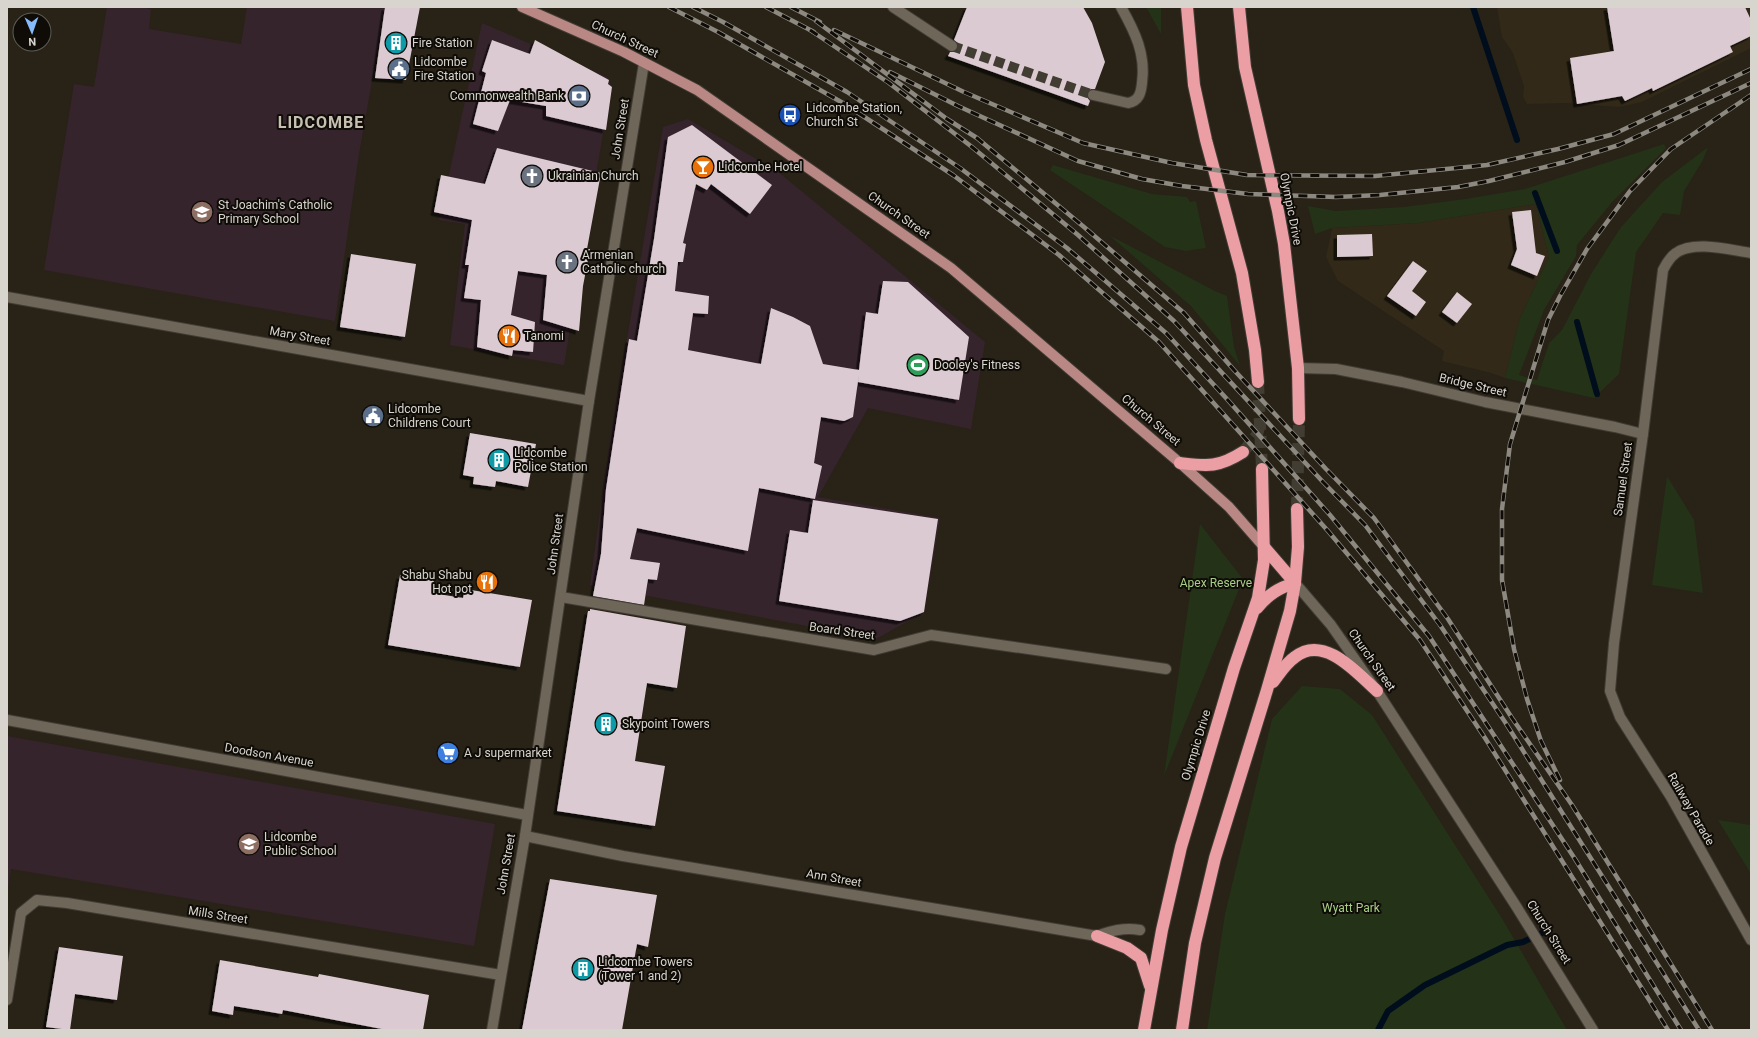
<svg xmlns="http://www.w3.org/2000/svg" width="1758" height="1037" viewBox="0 0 1758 1037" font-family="Roboto,sans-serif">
  <defs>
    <filter id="shadow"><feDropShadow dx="-3.5" dy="3.5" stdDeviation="0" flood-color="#0009"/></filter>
  </defs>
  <rect width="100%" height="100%" fill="#282217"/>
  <g fill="#36242d">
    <polygon points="107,7 140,7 151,9 149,29 241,44 247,7 385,7 359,154 335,321 44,270 74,84 94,87"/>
    <polygon points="482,23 607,77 611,86 564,365 450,345 465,224 439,220"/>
    <polygon points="688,119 777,171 985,342 971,429 868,408 818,497 940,518 924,612 876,639 590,585 610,439 663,127"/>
    <polygon points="7,736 495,824 474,946 11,869 7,895"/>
  </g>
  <g fill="#322918">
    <polygon points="1497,7 1751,7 1751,48 1642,102 1619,107 1565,103 1527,104 1523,97 1524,86 1513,53 1502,37"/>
    <polygon points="1536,204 1549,257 1520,318 1505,378 1491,373 1442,361 1444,351 1338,281 1326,257 1332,228 1418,223"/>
  </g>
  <g fill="#243218">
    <polygon points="1146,7 1161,7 1161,34"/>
    <polygon points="1664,144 1666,148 1613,201 1577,245 1576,256 1544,310 1519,375 1537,380 1549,343 1562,330 1591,274 1621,227 1662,182 1708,147 1703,160 1684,191 1680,215 1663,213 1636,252 1619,374 1594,398 1505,378 1520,318 1549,257 1536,204 1418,223 1332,228 1315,234 1308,206 1336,211 1404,207 1465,199 1525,189"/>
    <polygon points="1053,165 1152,194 1187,197 1190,202 1196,201 1206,248 1186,251 1165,247 1050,170"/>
    <polygon points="1109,235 1215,291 1227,296 1234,347 1240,366 1191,306"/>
    <polygon points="1667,476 1694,520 1703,593 1652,585"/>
    <polygon points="1200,524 1243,579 1164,776"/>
    <polygon points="1302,686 1340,689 1372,715 1503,920 1567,1030 1207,1030 1225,914 1272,719"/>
    <polygon points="1718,820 1751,825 1751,874"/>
  </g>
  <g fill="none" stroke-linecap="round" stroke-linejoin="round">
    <g stroke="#000d1d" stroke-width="6">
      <polyline points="1473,7 1517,140"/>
      <polyline points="1535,193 1557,251"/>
      <polyline points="1577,322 1597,394"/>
      <polyline points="1378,1030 1388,1011 1425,985 1507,945 1523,942 1548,930"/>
    </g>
  </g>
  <g fill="#dbcad1" filter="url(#shadow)">
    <polygon points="385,7 420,7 406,80 375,78"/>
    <polygon points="967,7 1083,7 1092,23 1105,62 1095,89 1091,89 1087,93 1087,97 1090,101 1088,106 948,56 950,52 955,52 958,49 958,43 954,40"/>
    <polygon points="1607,7 1745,7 1751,20 1751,36 1730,46 1733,52 1653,91 1652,88 1625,101 1622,96 1577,104 1570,58 1614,51"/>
    <polygon points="492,40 530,54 535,40 609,80 608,84 612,87 606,130 546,116 546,106 510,100 498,131 473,124 486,73 482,71"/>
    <polygon points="692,125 772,185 750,214 711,184 707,190 696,184 683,243 686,244 683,262 678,262 675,291 709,296 708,314 693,313 688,350 761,364 771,308 793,317 810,326 823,364 859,370 866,312 878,314 883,281 908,282 969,337 959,400 858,382 859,374 853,417 844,421 821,417 814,463 822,466 815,499 759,488 748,551 637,528 630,559 660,563 657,580 648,579 644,605 593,596 601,554 606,489 629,339 637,341 654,239 668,137"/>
    <polygon points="497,148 601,173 587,249 590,249 583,286 579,331 543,320 547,275 518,271 511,315 535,322 533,352 513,350 512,356 477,347 481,300 464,298 469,265 465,265 472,220 434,212 441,175 485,184"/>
    <polygon points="1531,210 1536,253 1545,256 1537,276 1511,265 1517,249 1512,212"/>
    <polygon points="1372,234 1373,256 1337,257 1337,235"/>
    <polygon points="351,254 416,264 405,337 340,327"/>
    <polygon points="1413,261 1427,271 1412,291 1426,302 1416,316 1387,296"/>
    <polygon points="1457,292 1472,304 1457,323 1442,312"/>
    <polygon points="470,433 536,444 528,487 496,481 495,487 473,484 474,477 463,475"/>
    <polygon points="813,500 938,519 924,612 900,621 779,601 790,530 808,533"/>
    <polygon points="400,575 434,580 432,593 463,598 465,589 532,600 520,667 388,645"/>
    <polygon points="590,609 686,626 677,688 647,683 635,761 665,766 655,826 557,811 588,611 590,611"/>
    <polygon points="550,879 657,895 648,947 637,944 622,1030 522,1030"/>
    <polygon points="59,947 123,956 117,1000 75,994 70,1030 46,1027"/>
    <polygon points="220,960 318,977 319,974 429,995 423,1030 387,1030 283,1010 282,1014 234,1006 233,1015 212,1011"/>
  </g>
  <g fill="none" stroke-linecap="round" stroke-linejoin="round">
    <polyline stroke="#423d32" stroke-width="10" stroke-dasharray="10 5" stroke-linecap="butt" points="952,46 1093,95"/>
    <g stroke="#423d32" stroke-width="12" stroke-dasharray="12 6" stroke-linecap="butt">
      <polyline points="1258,382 1262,469"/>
      <polyline points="1243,452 1257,435 1259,427"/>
      <polyline points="1297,509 1299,419"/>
    </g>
    <g stroke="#413c34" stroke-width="12">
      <g id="minor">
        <polyline points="893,7 952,46"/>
        <path d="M1093,95l35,8c11,-2 13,-10 14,-20 4,-29 -7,-51 -21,-76"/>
        <path d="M1751,253c-21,-3 -57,-13 -75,0 -6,4 -10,11 -13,17l-20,164 -29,209 -4,48 10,26 51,80 80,143"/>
        <polyline points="7,297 589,401"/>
        <polyline points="1298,368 1336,369 1402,382 1485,402 1615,427 1643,434"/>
        <polyline points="1295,583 1331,625 1377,691 1516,906 1593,1030"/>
        <polyline points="561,597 874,650 931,635 1166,669"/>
        <polyline points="7,720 527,815"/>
        <path d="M525,836l98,20 474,80c14,-5 27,-9 43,-6"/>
        <polyline points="7,1000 21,913 37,900 67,903 501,975"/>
        <polyline points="492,1030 525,836 589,401 644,63"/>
      </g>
    </g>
    <g stroke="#413c34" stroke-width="12">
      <polyline id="major" points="522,7 624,52 697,90 951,268 1180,463 1229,507 1264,547"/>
    </g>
    <g stroke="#413c34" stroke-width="14">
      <g id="highway">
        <polyline points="1187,7 1194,85 1206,140 1242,273 1255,350 1258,382"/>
        <polyline points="1239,7 1245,67 1278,211 1284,244 1298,368 1299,419"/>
        <path d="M1180,463c27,3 38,5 63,-11"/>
        <polyline points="1264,547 1295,583"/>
        <path d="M1257,608c11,-13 21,-20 38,-25"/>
        <path d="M1273,682c7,-9 12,-18 22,-25 29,-23 62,16 82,34"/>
        <polyline points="1097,936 1127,948 1141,958 1150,986"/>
        <polyline points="1144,1030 1162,930 1181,847 1234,668 1258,598 1264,560 1262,469"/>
        <polyline points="1182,1030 1195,943 1215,858 1267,690 1290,611 1295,583 1298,547 1297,509"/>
      </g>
    </g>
    <use href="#minor" stroke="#6d6659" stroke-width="10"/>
    <use href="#major" stroke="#b98885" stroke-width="10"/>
    <use href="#highway" stroke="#eb9ea3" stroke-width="12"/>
    <g stroke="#8d8980" stroke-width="4.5">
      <g id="rail">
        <polyline points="669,7 718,32 843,103 953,175 1059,255 1159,342 1328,531 1420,640 1485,738 1668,1030"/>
        <polyline points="693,7 723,22 847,92 960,168 1067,248 1166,333 1226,398 1330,515 1429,636 1575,859 1681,1030"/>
        <polyline points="766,7 814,32"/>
        <polyline points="791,7 820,22"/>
        <polyline points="816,21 947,119 977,138 1084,227 1184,313 1234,370 1326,469 1374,518 1448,619 1512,718 1572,805 1712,1030"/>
        <polyline points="810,30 889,83 972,147 1078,235 1174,321 1323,482 1365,525 1440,625 1505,722 1699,1030"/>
        <polyline points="834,30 964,92 1083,143 1172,163 1247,175 1375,176 1487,165 1558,149 1614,134 1751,69"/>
        <polyline points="890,72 958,106 1078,161 1142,179 1182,186 1248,194 1336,197 1380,195 1458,187 1489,181 1565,162 1619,145 1751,83"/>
        <polyline points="1560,780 1541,741 1527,699 1514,649 1502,580 1502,509 1510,444 1548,320 1560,296 1587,249 1630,191 1671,149 1751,95"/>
      </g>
    </g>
    <use href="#rail" stroke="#0f0c08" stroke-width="3" stroke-dasharray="9" stroke-linecap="butt"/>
  </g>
  <defs>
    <g id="building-disc" transform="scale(1.15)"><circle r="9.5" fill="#0f9aa8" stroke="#0f0c08"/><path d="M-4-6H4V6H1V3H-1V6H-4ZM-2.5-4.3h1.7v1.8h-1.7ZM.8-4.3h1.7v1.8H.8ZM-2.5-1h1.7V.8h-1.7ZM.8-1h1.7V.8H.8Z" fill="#fff"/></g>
    <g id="civic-disc" transform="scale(1.15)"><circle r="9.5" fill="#5c6f8a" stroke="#0f0c08"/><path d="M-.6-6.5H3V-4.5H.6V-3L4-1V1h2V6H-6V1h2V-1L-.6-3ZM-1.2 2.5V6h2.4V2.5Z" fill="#fff"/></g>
    <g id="bank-disc" transform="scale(1.15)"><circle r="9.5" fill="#5c6f8a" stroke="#0f0c08"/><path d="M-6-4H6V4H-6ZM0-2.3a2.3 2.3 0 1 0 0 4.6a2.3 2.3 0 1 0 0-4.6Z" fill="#fff"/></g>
    <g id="bus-disc" transform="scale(1.15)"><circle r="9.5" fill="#1a4fb4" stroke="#0f0c08"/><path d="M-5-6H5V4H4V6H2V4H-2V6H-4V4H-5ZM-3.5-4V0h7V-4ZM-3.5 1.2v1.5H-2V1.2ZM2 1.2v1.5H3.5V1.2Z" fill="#fff"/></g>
    <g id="bar-disc" transform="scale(1.15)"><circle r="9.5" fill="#e8710a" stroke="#0f0c08"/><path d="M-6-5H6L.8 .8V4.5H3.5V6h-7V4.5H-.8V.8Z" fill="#fff"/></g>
    <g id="church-disc" transform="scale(1.15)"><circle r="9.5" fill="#6b7280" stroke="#0f0c08"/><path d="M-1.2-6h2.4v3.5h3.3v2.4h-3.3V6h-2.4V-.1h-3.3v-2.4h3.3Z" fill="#fff"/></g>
    <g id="school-disc" transform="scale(1.15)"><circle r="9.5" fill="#8d6e63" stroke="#0f0c08"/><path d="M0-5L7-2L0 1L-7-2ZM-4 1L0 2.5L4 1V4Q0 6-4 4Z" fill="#fff"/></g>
    <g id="restaurant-disc" transform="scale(1.15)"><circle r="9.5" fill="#e8710a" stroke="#0f0c08"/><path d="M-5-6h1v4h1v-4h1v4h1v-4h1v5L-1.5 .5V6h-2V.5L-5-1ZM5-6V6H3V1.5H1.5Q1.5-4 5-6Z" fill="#fff"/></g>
    <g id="stadium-disc" transform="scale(1.15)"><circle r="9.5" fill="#2e9e5b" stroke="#0f0c08"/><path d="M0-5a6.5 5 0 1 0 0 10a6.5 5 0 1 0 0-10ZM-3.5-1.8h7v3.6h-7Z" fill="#fff"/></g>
    <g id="supermarket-disc" transform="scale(1.15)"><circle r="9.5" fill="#3f7fe0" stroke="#0f0c08"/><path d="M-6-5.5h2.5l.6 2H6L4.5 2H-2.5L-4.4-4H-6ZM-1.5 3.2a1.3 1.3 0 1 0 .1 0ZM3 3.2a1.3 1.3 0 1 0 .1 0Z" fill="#fff"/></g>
  </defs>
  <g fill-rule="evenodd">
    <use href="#building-disc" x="396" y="43"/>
    <use href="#civic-disc" x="399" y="69"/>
    <use href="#bank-disc" x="579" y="96"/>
    <use href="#bus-disc" x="790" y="115"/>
    <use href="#bar-disc" x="703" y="167"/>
    <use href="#church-disc" x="532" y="176"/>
    <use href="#school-disc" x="202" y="212"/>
    <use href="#church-disc" x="567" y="262"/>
    <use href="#restaurant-disc" x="509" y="336"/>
    <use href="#stadium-disc" x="918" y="365"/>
    <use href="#civic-disc" x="373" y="416"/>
    <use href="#building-disc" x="499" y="460"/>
    <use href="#restaurant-disc" x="487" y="582"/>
    <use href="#building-disc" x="606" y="724"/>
    <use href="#supermarket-disc" x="448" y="753"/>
    <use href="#school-disc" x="249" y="844"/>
    <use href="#building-disc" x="583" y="969"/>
  </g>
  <g text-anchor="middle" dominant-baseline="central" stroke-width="4" stroke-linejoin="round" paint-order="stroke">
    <g font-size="12" fill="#d8d5ce" stroke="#0f0c08">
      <text transform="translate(625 39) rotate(25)">Church Street</text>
      <text transform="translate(620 129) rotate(-81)">John Street</text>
      <text transform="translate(1291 209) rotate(79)">Olympic Drive</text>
      <text transform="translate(899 215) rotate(35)">Church Street</text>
      <text transform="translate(300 336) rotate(10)">Mary Street</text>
      <text transform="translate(1473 385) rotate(13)">Bridge Street</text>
      <text transform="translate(1151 420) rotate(40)">Church Street</text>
      <text transform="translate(1623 479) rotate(-82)">Samuel Street</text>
      <text transform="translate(555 544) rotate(-82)">John Street</text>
      <text transform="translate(842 631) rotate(8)">Board Street</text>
      <text transform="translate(1372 660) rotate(55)">Church Street</text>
      <text transform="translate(1196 745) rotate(-73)">Olympic Drive</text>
      <text transform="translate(269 755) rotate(10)">Doodson Avenue</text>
      <text transform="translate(1691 809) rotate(60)">Railway Parade</text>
      <text transform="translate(506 864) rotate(-80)">John Street</text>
      <text transform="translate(834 878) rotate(10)">Ann Street</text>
      <text transform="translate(218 915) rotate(9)">Mills Street</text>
      <text transform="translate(1549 932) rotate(58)">Church Street</text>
    </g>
    <g font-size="12" fill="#d8d5ce" stroke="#0f0c08" text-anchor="start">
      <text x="412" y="43">Fire Station</text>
      <text x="414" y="62">Lidcombe<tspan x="414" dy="14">Fire Station</tspan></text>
      <text x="564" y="96" text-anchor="end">Commonwealth Bank</text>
      <text x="806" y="108">Lidcombe Station,<tspan x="806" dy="14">Church St</tspan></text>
      <text x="718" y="167">Lidcombe Hotel</text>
      <text x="548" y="176">Ukrainian Church</text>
      <text x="218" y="205">St Joachim's Catholic<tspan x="218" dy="14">Primary School</tspan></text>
      <text x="582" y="255">Armenian<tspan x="582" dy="14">Catholic church</tspan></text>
      <text x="524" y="336">Tanomi</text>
      <text x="934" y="365">Dooley's Fitness</text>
      <text x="388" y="409">Lidcombe<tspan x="388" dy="14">Childrens Court</tspan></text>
      <text x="514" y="453">Lidcombe<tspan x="514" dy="14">Police Station</tspan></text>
      <text x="472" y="575" text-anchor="end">Shabu Shabu<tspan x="472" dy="14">Hot pot</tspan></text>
      <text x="622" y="724">Skypoint Towers</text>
      <text x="464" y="753">A J supermarket</text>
      <text x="264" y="837">Lidcombe<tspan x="264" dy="14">Public School</tspan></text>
      <text x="598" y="962">Lidcombe Towers<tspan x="598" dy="14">(Tower 1 and 2)</tspan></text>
    </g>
    <g font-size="12" fill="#a8cf86" stroke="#0f0c08">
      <text x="1216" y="583">Apex Reserve</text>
      <text x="1351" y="908">Wyatt Park</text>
    </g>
    <g font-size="16" font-weight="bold" letter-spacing="1" fill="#c7c0b2" stroke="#0f0c08">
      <text x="321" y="122">LIDCOMBE</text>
    </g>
  </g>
  <rect width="1758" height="1037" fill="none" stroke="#d8d5ce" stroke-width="16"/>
  <g transform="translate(32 32) rotate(178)"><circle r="19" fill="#0f0c08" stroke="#5f5c57"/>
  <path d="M0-3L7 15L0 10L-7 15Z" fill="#87bbfb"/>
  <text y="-6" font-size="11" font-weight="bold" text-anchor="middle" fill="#d8d5ce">N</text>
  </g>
</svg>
